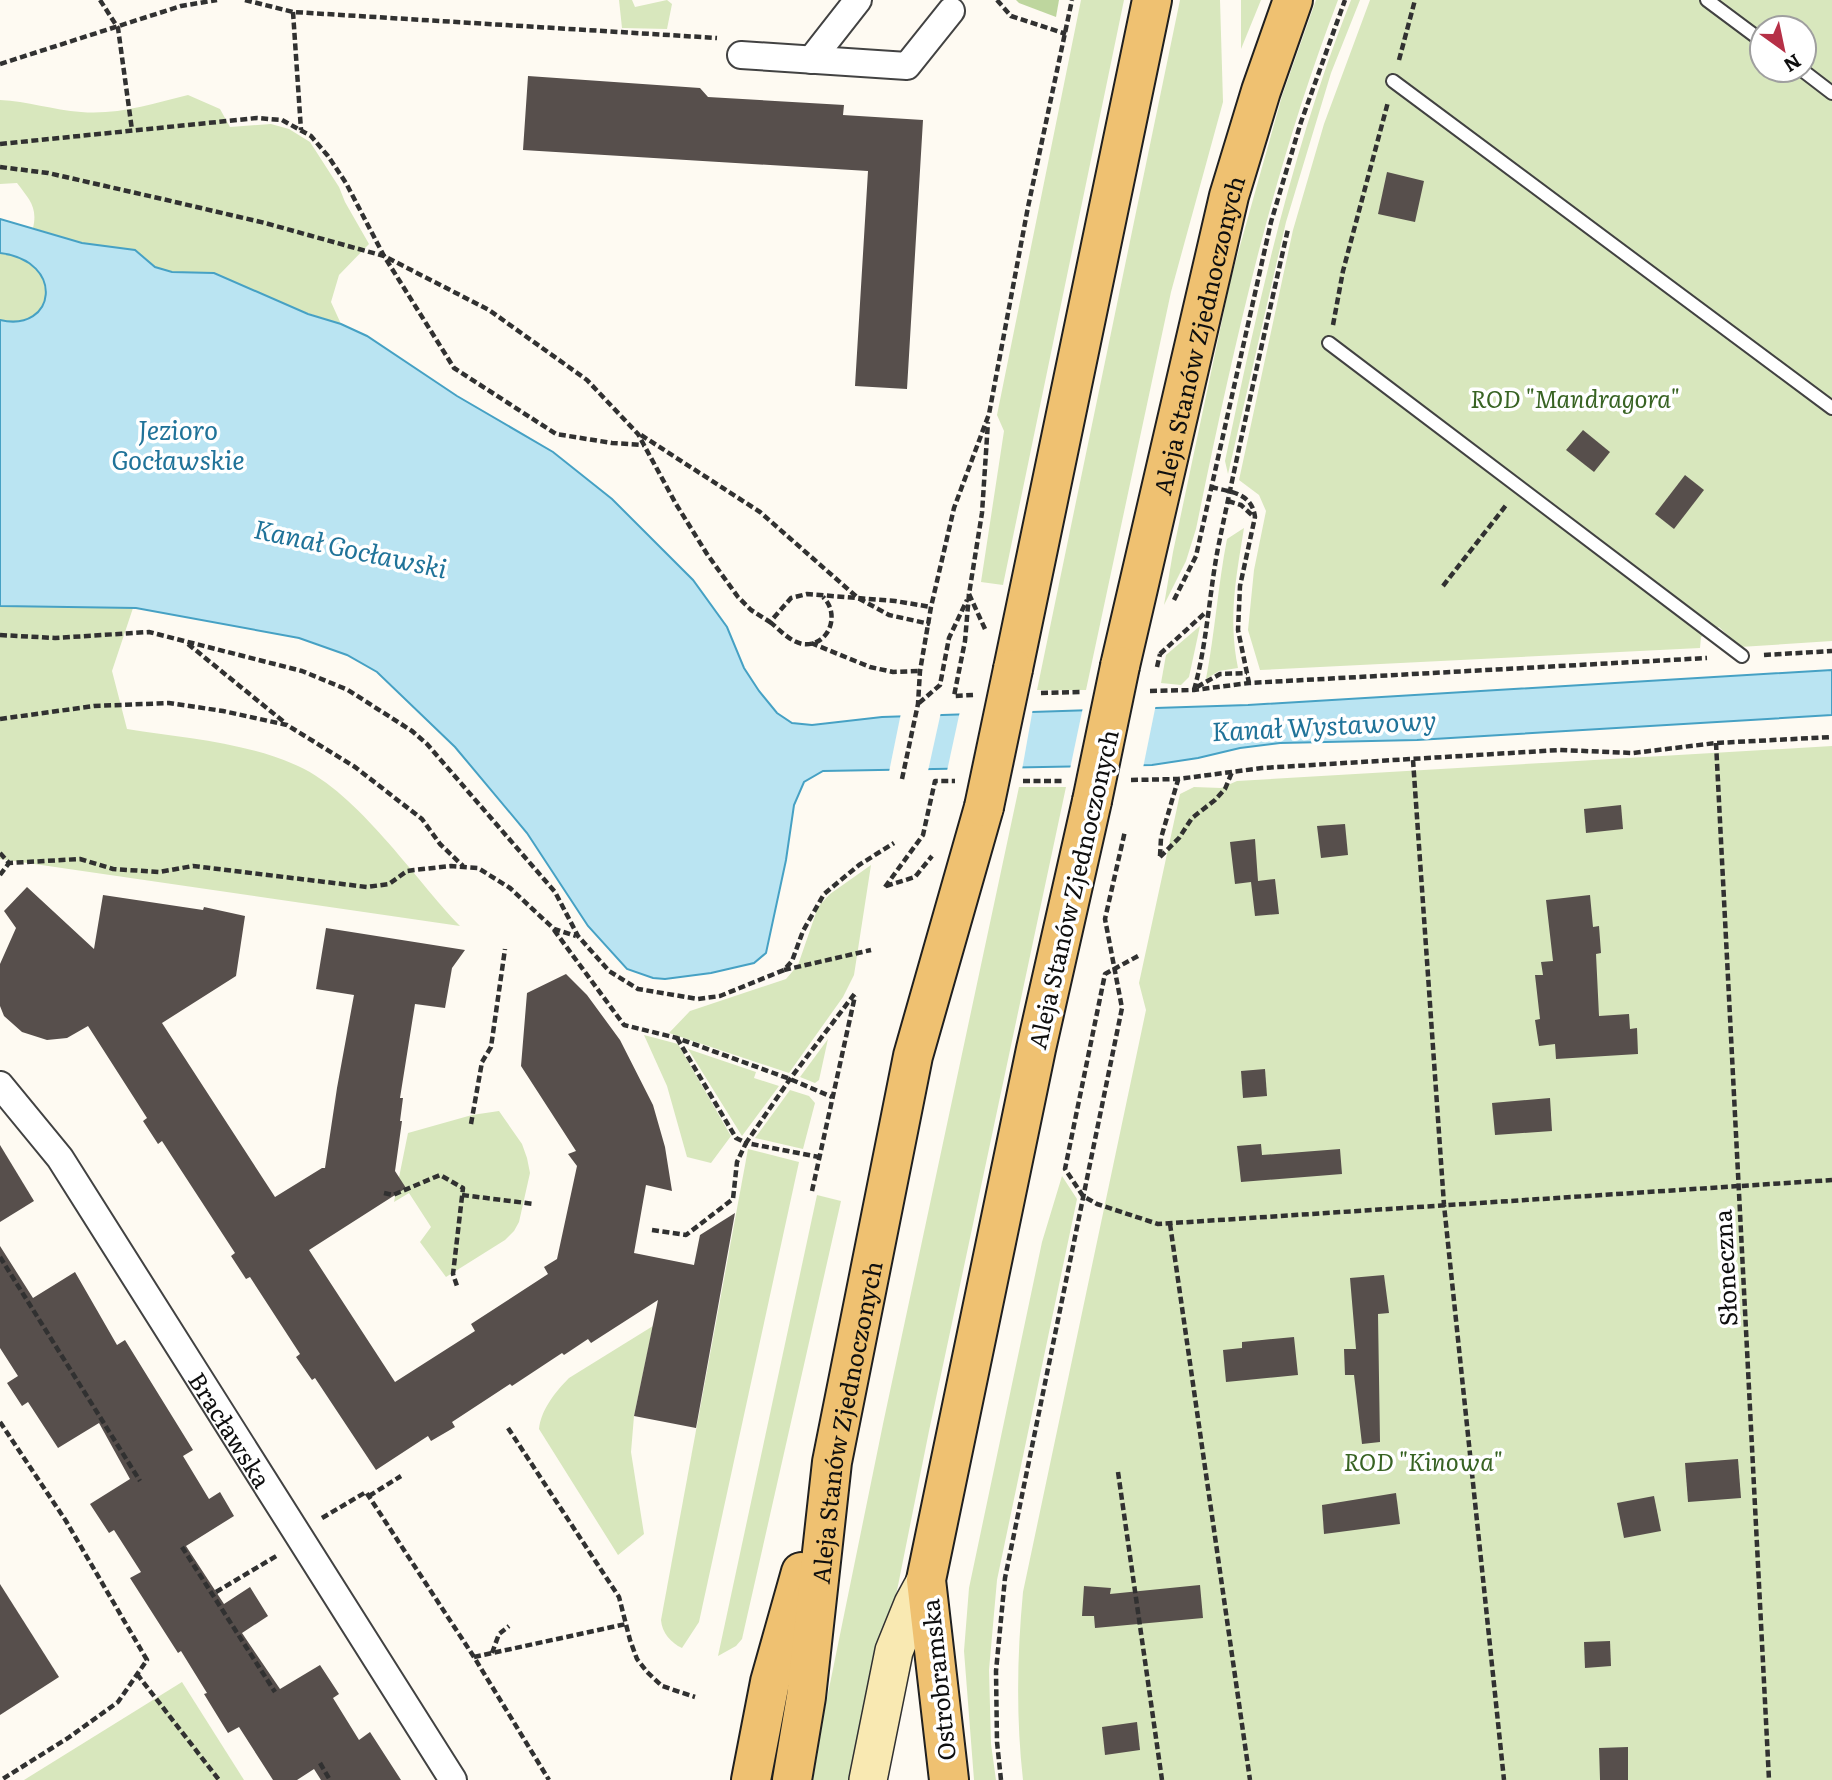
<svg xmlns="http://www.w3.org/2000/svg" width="1832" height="1780" viewBox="0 0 1832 1780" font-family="Literata,serif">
  <rect width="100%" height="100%" fill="#fefaf2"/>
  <g fill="#d8e7bd" fill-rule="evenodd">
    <polygon points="619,0 632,0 635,7 667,0 672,4 667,29 622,28"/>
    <polygon points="1081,0 1124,0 1003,585 981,582 1004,431 997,415"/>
    <polygon points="1180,0 1220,0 1223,102 1171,292 1086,690 1037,690"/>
    <polygon points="1241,0 1261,0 1241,49"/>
    <path d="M1316,0h22c-66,172 -105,349 -142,529l-10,32 -22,44 9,-53 58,-274 51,-182z"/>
    <path d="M1351,0h9l-29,73 -45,149 -58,252 -3,-13c33,-157 67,-312 126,-461z"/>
    <path d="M1370,0h462v641l-92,6 -21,-20 -18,10 -1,11 -440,22 -12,-40 6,-60 12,-59 -7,-16 -20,-15 54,-250 31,-106zM1762,28h42v42h-42z"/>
    <path d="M188,95l32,14 10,18 41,-3 18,5 21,13 29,45 6,15 24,42 -30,31 -8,27 10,22 -158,-52h-11l-17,-5 -20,-17 -53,-7 -49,-15c5,-21 -4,-29 -16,-45l-17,1v-84c27,1 53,10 81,12 37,3 71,-8 107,-17z"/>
    <path d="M0,253c66,8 56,80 0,67z"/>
    <path d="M1244,528c-8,50 -16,89 -6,140l-19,3 -13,8c9,-47 12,-94 21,-140z"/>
    <path d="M0,606l133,2 -21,63 15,58c57,9 118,13 171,37 61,28 115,111 162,160l-460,-67z"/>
    <polygon points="1200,626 1189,677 1181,685 1161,683 1166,655"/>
    <path d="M1832,746v1034h-809c-7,-63 -6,-124 0,-188l123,-582 -7,-27 41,-189 14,-7 27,1 16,-7z"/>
    <polygon points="1019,787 1066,787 929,1431 859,1780 813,1780 824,1713 883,1424"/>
    <polygon points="871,865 854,975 843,997 789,1073 669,1033 690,1011 786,979 798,965 818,907 830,894"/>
    <polygon points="644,1035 678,1044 731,1136 711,1163 687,1157 667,1086"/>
    <polygon points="828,1039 819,1080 815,1083 800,1077"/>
    <polygon points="688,1049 756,1072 754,1078 779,1086 742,1136"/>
    <polygon points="790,1090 809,1096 815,1103 803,1149 755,1138"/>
    <polygon points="499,1111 522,1144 527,1158 530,1173 519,1222 514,1231 505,1240 446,1277 420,1242 431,1227 409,1193 394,1202 408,1133 472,1115"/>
    <path d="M748,1149l51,13 -100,460 -17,26c-11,-5 -20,-15 -21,-28z"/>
    <polygon points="1062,1176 1077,1199 997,1580 989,1670 991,1744 996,1780 974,1780 964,1651 969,1588 1042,1242"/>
    <polygon points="817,1195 841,1201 742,1639 736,1646 718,1656"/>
    <path d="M653,1326l-19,90 -3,36 13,82 -26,21 -79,-126c2,-19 16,-37 30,-51z"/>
    <polygon points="182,1682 244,1780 24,1780"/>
  </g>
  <polygon fill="#bed69e" points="1016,0 1059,0 1056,17 1019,3"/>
  <path fill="#bae4f2" stroke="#46a1c4" stroke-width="2" d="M0,219l82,24 53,7 20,17 17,5 42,1 94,41 33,10 26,12 90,60 96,56 59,47 81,81 34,47 17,41 15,23 18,22 15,10 20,2 70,-8 366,-12 584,-35v45l-415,25 -137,3 -40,5 -42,10 -46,7 -329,6 -19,11 -10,23 -8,55 -20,93 -12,10 -43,10 -46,6 -12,-1 -26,-9 -39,-43 -61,-93 -72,-86 -78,-75 -30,-17 -48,-17 -163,-30 -136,-2v-286c56,13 66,-59 0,-67z"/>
  <g fill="#fefaf2">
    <polygon points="1156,704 1143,768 1070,769 1083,707"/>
    <polygon points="1033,708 1022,770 947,771 960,711"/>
    <polygon points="941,712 928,771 889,772 901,713"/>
  </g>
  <g fill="#574f4c">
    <polygon points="528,76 700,88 708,97 844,105 843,115 923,120 907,389 855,386 868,171 523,150"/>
    <polygon points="1387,172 1424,181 1415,222 1378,214"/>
    <polygon points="1583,430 1610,452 1594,472 1566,450"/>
    <polygon points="1685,475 1704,490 1674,529 1655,514"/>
    <polygon points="1621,805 1623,829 1586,833 1584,809"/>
    <polygon points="1345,824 1348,855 1321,858 1317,826"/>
    <polygon points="1255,839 1258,881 1275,879 1279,914 1255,916 1251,882 1235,884 1230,842"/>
    <polygon points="27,887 94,949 103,895 203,910 204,907 245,916 236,976 162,1023 275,1197 322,1168 325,1168 337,1088 354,995 316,989 326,928 465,950 452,968 445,1008 415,1004 400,1098 403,1098 400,1121 402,1121 395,1171 406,1188 309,1250 395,1382 475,1331 471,1324 548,1274 544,1267 557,1259 577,1166 568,1154 576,1151 521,1066 527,993 566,974 587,995 620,1040 653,1105 665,1147 672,1191 646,1185 634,1253 694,1265 700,1235 735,1213 696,1428 634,1416 658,1300 591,1343 588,1339 564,1355 562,1353 512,1386 510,1384 452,1422 455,1427 431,1441 428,1436 376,1470 315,1378 312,1380 296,1357 300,1354 250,1277 246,1279 231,1256 235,1253 162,1141 158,1144 143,1121 147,1118 88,1026 67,1038 47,1040 22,1032 4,1016 0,1006 0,964 16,928 4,911"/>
    <polygon points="1590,895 1593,927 1599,926 1601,953 1596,954 1599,1016 1629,1014 1630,1029 1637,1028 1638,1054 1556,1059 1555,1044 1539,1046 1535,1020 1540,1019 1535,975 1543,975 1541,962 1553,961 1546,900"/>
    <polygon points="1265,1069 1267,1096 1243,1098 1241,1071"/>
    <polygon points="1550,1098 1552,1131 1495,1135 1492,1103"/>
    <polygon points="1261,1144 1262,1155 1340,1149 1342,1174 1241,1182 1237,1146"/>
    <polygon points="0,1145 34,1201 0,1222"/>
    <polygon points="0,1246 33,1298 75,1272 117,1345 125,1340 193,1450 183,1456 209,1499 220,1492 234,1516 186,1546 224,1604 250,1587 268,1616 242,1633 280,1689 320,1665 339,1694 333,1698 359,1740 370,1732 401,1780 321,1780 314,1769 297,1780 273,1780 239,1727 228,1733 204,1694 207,1693 181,1651 178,1653 130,1578 141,1572 114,1530 109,1533 90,1504 130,1479 99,1423 58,1448 28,1402 22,1406 7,1383 18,1376 0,1348"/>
    <polygon points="1384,1275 1389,1313 1378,1314 1380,1442 1362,1444 1354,1375 1345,1375 1344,1349 1356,1349 1350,1278"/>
    <polygon points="1294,1337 1298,1375 1226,1382 1223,1350 1242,1348 1242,1342"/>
    <polygon points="1738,1459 1741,1498 1688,1502 1685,1463"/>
    <polygon points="1396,1493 1400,1524 1324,1534 1322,1505"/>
    <polygon points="1654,1496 1661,1531 1624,1538 1617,1503"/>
    <polygon points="0,1584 59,1677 0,1715"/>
    <polygon points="1200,1585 1203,1618 1095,1628 1094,1616 1082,1616 1084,1586 1111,1588 1110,1594"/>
    <polygon points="1610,1641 1611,1666 1585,1668 1584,1642"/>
    <polygon points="1137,1722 1140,1750 1105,1755 1102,1727"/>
    <polygon points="1628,1747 1628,1780 1600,1780 1599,1748"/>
  </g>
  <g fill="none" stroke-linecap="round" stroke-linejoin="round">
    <g stroke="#424242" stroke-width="16">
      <g id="service">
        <polyline points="1707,0 1762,41"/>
        <polyline points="1802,70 1832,93"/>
        <polyline points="1393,81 1832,408"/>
        <polyline points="1329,343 1742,656"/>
      </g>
    </g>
    <g stroke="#424242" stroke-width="30">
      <g id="minor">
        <polyline points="741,55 907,66 951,11"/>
        <polyline points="811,60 858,0"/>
        <path id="s1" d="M0,1085l60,73 393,622"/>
      </g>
    </g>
    <g stroke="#313131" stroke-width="40">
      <polyline id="secondary" points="868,1780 894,1651 913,1604 926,1580"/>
    </g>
    <g stroke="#202020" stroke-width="42">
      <g id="primary">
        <path id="s2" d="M1120,666l109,-470 32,-105 32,-91"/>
        <polyline points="1013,669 1152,0"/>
        <polyline points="751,1780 770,1682 801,1572"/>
        <path id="s3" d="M792,1780l14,-83 26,-235 81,-406 71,-249"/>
        <polyline points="949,1780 926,1580 1036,1049 1092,801"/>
      </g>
    </g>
    <g stroke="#313131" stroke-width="4.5" stroke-dasharray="7 3.5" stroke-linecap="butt">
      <polyline points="100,0 118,28 132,130"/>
      <polyline points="245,0 293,12 717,38"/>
      <polyline points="997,0 1011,16 1066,34"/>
      <polyline points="293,12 301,130"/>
      <polyline points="1399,60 1415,0"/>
      <polyline points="0,64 181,6 217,0"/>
      <polyline points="0,144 257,118 282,120 311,136 328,156 346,183 384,256 454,368 556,434 612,443 644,445"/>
      <polyline points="0,167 48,173 158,198 265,223 384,256 489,310 587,380 638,434 676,504 707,554 738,597 751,610 770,622 791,598 807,594 895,601 931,607"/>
      <polyline points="1333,325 1343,271 1388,102"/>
      <polyline points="641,435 760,512 858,598 889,615 930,624"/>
      <path d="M1211,487c20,5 41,6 44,30l-15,69 -2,44 11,53"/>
      <polyline points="1228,501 1241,505 1254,517"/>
      <polyline points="1443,586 1507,504"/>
      <polyline points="969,594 965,641 954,696 973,695"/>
      <polyline points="1174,600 1196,556 1271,222 1301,122 1345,0"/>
      <path d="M770,622c9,7 20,20 33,22 26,3 38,-30 20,-47"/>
      <polyline points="985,629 969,594 982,513 988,422"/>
      <polyline points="0,635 55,638 149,632 302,671 348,690 412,731 427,744 555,892 578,936 609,971 638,989 698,999 720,996 784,970 792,961 803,931 824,894 859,865 894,843"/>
      <polyline points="811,643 870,667 893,672 920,671"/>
      <polyline points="188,644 284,722"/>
      <polyline points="1160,654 1206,612"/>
      <polyline points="1764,655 1832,651"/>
      <polyline points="1197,687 1220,674 1247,673"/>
      <path d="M1194,690c13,-46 15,-95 24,-142 22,-107 46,-213 70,-319"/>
      <polyline points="1150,691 1194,690 1249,683 1707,658"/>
      <polyline points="1041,693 1081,692"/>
      <polyline points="919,703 940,685 949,638 967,600"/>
      <polyline points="0,719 94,706 169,703 223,711 287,725 355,767 422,819 440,844 463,866"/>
      <polyline points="1716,743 1769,1780"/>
      <polyline points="1413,760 1444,1205 1504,1780"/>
      <polyline points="902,779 918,704 920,671 931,607 954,508 989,414 1028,207 1072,0"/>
      <polyline points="1131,780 1178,779 1262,768 1560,750 1633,753 1716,743 1832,737"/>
      <polyline points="1023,781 1063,781"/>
      <polyline points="0,853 9,863 80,859 113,869 159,872 193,866 367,887 389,884 407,871 414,870 451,866 478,868 510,888 554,929 576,936"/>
      <polyline points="1160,856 1161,838 1178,780"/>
      <polyline points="1160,857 1179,838 1192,818 1215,800 1225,789 1232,772"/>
      <polyline points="0,875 9,863"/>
      <polyline points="886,886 915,877 932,856"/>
      <polyline points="885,887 923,835 935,781 955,781"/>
      <polyline points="554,930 624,1025 677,1038 790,1079 832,1097"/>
      <polyline points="1138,956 1105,974 1065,1169 1083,1196 1097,1204 1158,1224 1832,1180"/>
      <polyline points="784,970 871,950"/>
      <polyline points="677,1038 736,1138 746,1143 790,1079 856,992"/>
      <polyline points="471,1124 482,1062 491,1047 505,949"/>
      <polyline points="812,1191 855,996"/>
      <polyline points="384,1193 393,1195 440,1175 463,1188 453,1274 457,1286"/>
      <polyline points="462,1195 534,1204"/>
      <polyline points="1170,1224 1250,1780"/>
      <polyline points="652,1230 686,1235 733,1199 737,1162 746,1143 819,1157"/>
      <polyline points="0,1257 140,1481"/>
      <polyline points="0,1422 66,1521 147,1660 118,1702 68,1738 1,1780"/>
      <polyline points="508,1428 619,1597 630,1640 637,1659 647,1672 662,1686 695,1697"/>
      <polyline points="1118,1472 1162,1780"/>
      <polyline points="369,1496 401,1476"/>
      <polyline points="322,1518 366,1492 474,1657 549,1780"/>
      <polyline points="182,1547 275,1692"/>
      <polyline points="216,1592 278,1555"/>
      <polyline points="492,1653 499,1634 509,1626"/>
      <polyline points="474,1657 626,1624"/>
      <polyline points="137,1674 219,1780"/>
      <polyline points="320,1763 330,1780"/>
      <polyline points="1001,1780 997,1742 996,1671 1005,1578 1122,1008 1105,919 1125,831"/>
    </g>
    <use href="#service" stroke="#fff" stroke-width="12"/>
    <use href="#minor" stroke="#fff" stroke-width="26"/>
    <use href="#secondary" stroke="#f9e9b2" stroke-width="37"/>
    <use href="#primary" stroke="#efc171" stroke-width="38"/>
    <g stroke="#202020" stroke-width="42" stroke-linecap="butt">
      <g id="primary-bridge">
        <polyline points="1092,801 1120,666"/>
        <polyline points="984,807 1013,669"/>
      </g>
    </g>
    <polyline stroke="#313131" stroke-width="4.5" stroke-dasharray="7 3.5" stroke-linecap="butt" points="1157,667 1160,654"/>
    <use href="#primary-bridge" stroke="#efc171" stroke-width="38"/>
  </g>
  <g text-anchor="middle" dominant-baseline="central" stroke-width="7" stroke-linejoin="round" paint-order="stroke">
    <g font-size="24" fill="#0f0f0f" stroke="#fff">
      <text stroke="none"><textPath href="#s2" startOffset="340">Aleja Stanów Zjednoczonych</textPath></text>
      <text transform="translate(1072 889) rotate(-77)">Aleja Stanów Zjednoczonych</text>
      <text transform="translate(1724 1268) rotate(-93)">Słoneczna</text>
      <text stroke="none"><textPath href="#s3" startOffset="362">Aleja Stanów Zjednoczonych</textPath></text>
      <text stroke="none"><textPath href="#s1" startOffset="415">Bracławska</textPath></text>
      <text transform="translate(937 1680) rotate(-96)">Ostrobramska</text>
    </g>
    <g font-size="24" font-style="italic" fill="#386323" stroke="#fff">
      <text x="1575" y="397">ROD "Mandragora"</text>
      <text x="1423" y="1460">ROD "Kinowa"</text>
    </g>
    <g font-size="26" font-style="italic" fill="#207399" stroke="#fff">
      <text x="178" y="428">Jezioro<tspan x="178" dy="30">Gocławskie</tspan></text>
      <text transform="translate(351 547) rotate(12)">Kanał Gocławski</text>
      <text transform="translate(1324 724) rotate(-3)">Kanał Wystawowy</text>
    </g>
  </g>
  <g transform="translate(1783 49) rotate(147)"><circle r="33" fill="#ffffff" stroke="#9f9f9f" stroke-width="2"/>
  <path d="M0-5L12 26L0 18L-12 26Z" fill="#b63047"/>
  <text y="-10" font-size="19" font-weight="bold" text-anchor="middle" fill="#0f0f0f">N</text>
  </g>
</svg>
